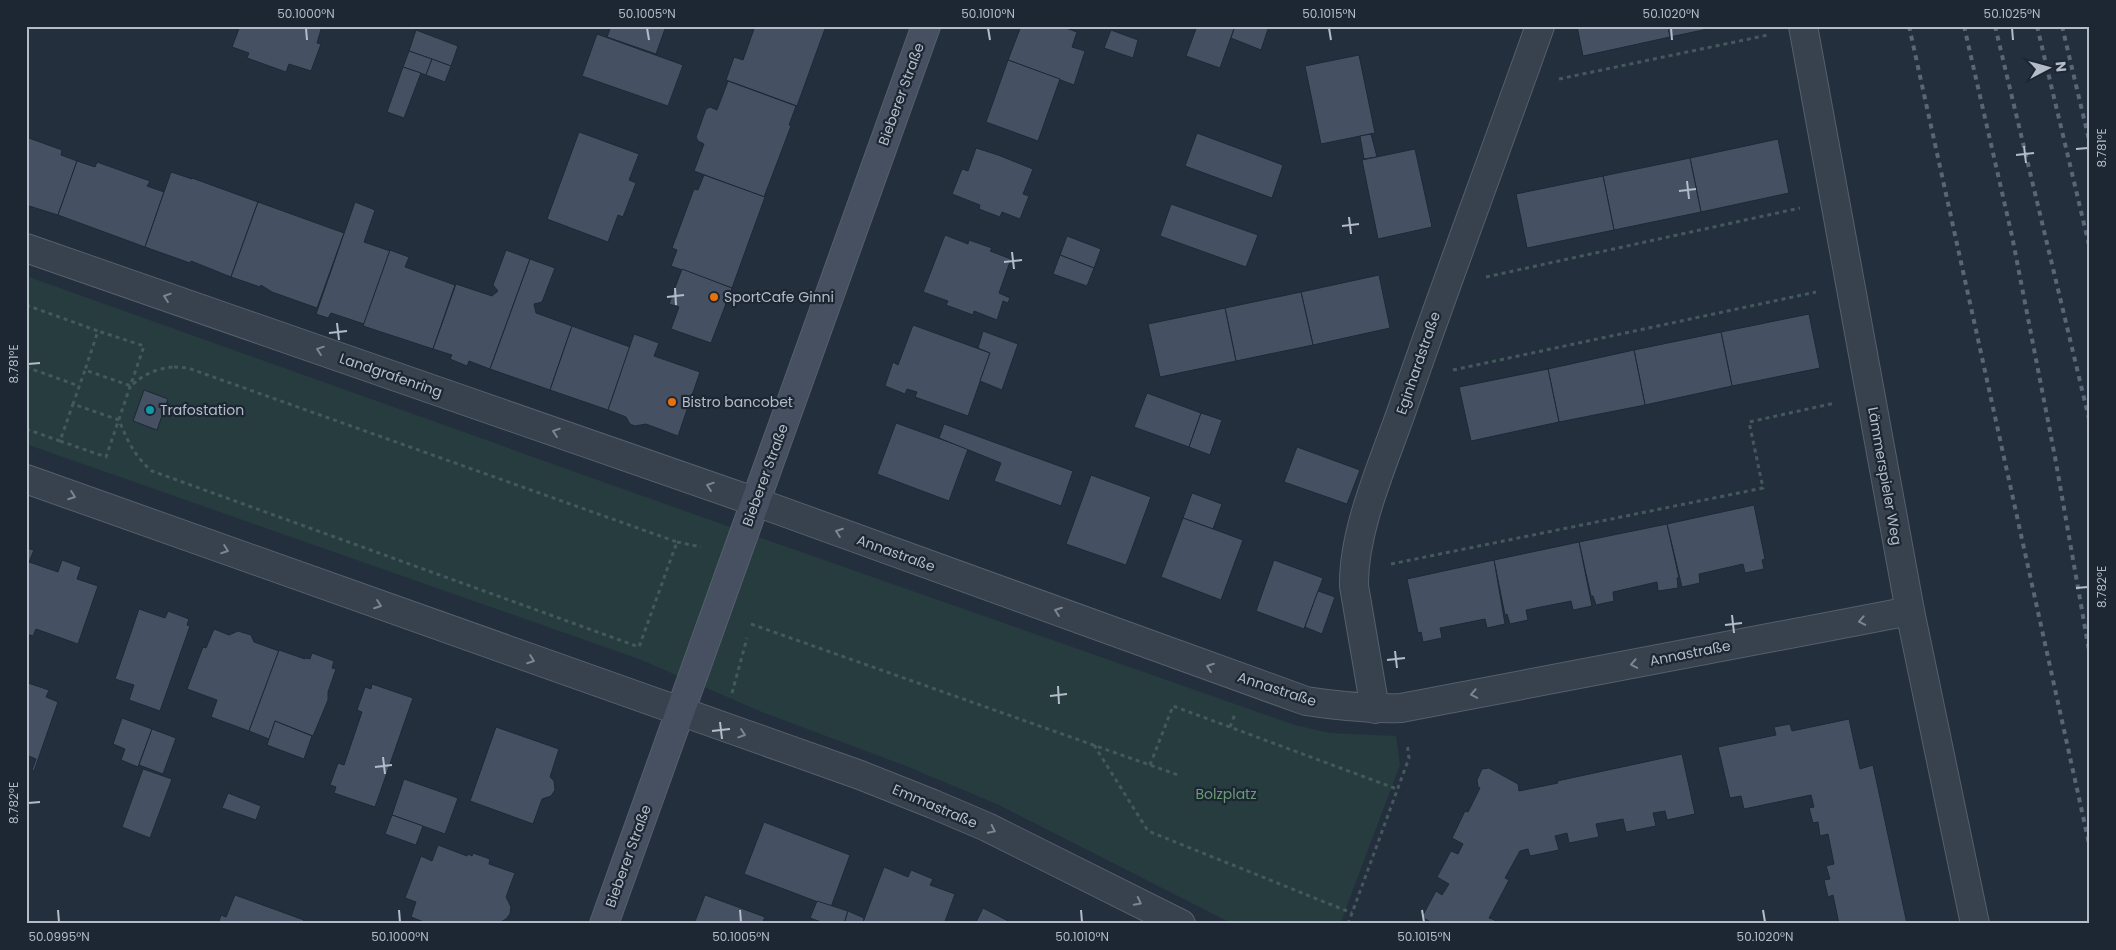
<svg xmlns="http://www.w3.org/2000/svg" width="2116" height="950" viewBox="0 0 2116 950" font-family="Poppins,sans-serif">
  <rect width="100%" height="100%" fill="#242f3e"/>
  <polygon fill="#263c3f" points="26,276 741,531 1295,725 1330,733 1396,736 1400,765 1340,924 1233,924 999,805 906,766 762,712 639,659 26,444"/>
  <g fill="#455162" stroke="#1f2835">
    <polygon points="240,26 322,26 317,43 321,44 311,71 289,64 286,72 247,58 249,53 232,47"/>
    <polygon points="611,26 666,26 656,54 607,37"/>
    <polygon points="755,26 826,26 797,106 726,80 734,57 743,60"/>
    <polygon points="1021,26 1060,26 1077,32 1072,47 1085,51 1074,85 1008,60"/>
    <polygon points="1197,26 1235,26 1220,68 1186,56"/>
    <polygon points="1235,26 1269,26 1261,50 1231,38"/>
    <polygon points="1577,26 1668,26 1670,37 1583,56"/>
    <polygon points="1668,26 1722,26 1670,37"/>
    <polygon points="416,30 458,46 451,66 409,51"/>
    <polygon points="1111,30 1138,40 1133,58 1104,48"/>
    <polygon points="597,34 683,65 668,106 582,76"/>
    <polygon points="409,51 432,59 426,75 403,67"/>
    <polygon points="1359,55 1375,133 1321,144 1305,66"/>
    <polygon points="432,59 451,66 445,82 426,75"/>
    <polygon points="1008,60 1060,79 1038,141 986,122"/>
    <polygon points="403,67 421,73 404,118 387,112"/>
    <polygon points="728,81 796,106 789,125 791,126 764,197 694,171 704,144 698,141 696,137 706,109 710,107 717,110"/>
    <polygon points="579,132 639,154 629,180 636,183 623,217 618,215 608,242 547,219"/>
    <polygon points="1197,133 1283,165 1272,198 1185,166"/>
    <polygon points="1371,134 1377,157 1364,159 1360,136"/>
    <polygon points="26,137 62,150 61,155 77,161 58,215 26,205"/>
    <polygon points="1778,139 1789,193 1701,212 1690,158"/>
    <polygon points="976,148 998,155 1033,169 1023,194 1029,196 1020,219 1002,212 1000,217 979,209 980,205 952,194 962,169 968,171"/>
    <polygon points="1415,149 1432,227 1378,239 1362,160"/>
    <polygon points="1690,158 1701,212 1614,230 1603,176"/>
    <polygon points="77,161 95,167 97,162 150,181 147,186 164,192 145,247 58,215"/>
    <polygon points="171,172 192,179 192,178 258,202 231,277 191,261 190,263 145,247"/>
    <polygon points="704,175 765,197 732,288 671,266 677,250 672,248 694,189 698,190"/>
    <polygon points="1603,176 1614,230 1527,248 1516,194"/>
    <polygon points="258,202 344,233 317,308 272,292 261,285 260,287 231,277"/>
    <polygon points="355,202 375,210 364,242 390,251 364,324 331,313 328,318 316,314"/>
    <polygon points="1171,204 1258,235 1246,267 1160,236"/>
    <polygon points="945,235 968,244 969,240 992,248 990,251 1011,259 999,293 1010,298 1008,303 1003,301 997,320 974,311 973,315 946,305 948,301 923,292"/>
    <polygon points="1067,236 1101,249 1094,268 1060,255"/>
    <polygon points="390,250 409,257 405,267 455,285 433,349 363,326"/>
    <polygon points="506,250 530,259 490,369 469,361 467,366 450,359 452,355 433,349 456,284 492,296 498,291 493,285"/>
    <polygon points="1060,255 1094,268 1087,286 1053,274"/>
    <polygon points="530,259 555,268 542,302 534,304 536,313 572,326 550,390 490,369"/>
    <polygon points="682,269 732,288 711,343 671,329 679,307 669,304"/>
    <polygon points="1379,275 1390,328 1313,345 1301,292"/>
    <polygon points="1301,292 1313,345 1236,361 1225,308"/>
    <polygon points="1225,308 1236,361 1160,377 1148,324"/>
    <polygon points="1809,314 1820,368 1732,386 1721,332"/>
    <polygon points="913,325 990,353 968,416 915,397 917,392 907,389 905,394 885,386 893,362 898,365"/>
    <polygon points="572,326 630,347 608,410 550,390"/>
    <polygon points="983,331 1018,344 1002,390 980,381 990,353 978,348"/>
    <polygon points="1721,332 1732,386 1645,405 1634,350"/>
    <polygon points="634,334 659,343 654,356 700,372 678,436 646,424 635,426 630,424 626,417 608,410"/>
    <polygon points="1634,350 1645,405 1559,422 1548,369"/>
    <polygon points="1548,369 1559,422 1471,441 1459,387"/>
    <polygon points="144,390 168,399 157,430 133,421"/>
    <polygon points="1147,393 1201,413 1189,447 1134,427"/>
    <polygon points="1201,413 1222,420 1210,455 1189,447"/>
    <polygon points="896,423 968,449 949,501 877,474"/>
    <polygon points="944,424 1073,471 1061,506 994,481 1001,463 939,438"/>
    <polygon points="1297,447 1360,470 1347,504 1284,482"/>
    <polygon points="1091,475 1151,497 1126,565 1066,544"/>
    <polygon points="1192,493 1222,504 1213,529 1183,518"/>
    <polygon points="1754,505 1765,559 1762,560 1764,569 1745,573 1743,564 1699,574 1700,583 1682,587 1667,524"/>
    <polygon points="1183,518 1243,540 1221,600 1161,577"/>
    <polygon points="1667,524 1679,578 1677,578 1678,588 1658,591 1657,582 1613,592 1614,601 1596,605 1593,596 1591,596 1579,542"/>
    <polygon points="1579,542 1592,606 1573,610 1571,601 1526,610 1528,620 1510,624 1507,614 1505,615 1494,560"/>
    <polygon points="26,548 34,550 29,562 58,572 62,560 81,567 77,579 98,586 78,644 36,629 33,636 26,634"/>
    <polygon points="1274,560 1323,578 1304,629 1256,611"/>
    <polygon points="1494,560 1505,624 1487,628 1485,619 1440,628 1442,638 1423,642 1421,632 1418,633 1407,579"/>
    <polygon points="1318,591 1335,597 1322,634 1305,627"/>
    <polygon points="139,609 165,618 168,611 189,619 187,625 190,626 160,711 129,700 134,685 115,679"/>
    <polygon points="214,629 229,635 238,631 251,635 254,642 279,651 249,731 211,717 217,700 187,689 203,647 206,648"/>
    <polygon points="279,650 305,659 306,658 310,659 312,653 334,661 332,668 336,669 328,692 328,700 313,736 275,721 269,739 249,731"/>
    <polygon points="28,683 49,690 46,697 58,702 34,771 32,770 36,759 26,755 26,689"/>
    <polygon points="372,684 413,698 375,807 334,793 336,787 330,785 338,763 344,765 362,712 357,710 365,687 371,689"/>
    <polygon points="122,718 152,729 138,767 121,760 125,749 113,744"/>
    <polygon points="1849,719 1860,769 1873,765 1907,924 1839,924 1833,895 1828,897 1824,880 1830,879 1826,866 1834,864 1828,834 1820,836 1818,822 1813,823 1809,808 1814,807 1811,795 1744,809 1741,796 1730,798 1718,747 1776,735 1774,727 1790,724 1792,731"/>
    <polygon points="275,721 312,736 304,759 267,745"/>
    <polygon points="496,727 559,749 550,777 554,781 555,790 551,796 542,799 533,824 470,801"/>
    <polygon points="152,729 176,738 163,774 139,765"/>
    <polygon points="1682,754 1695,814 1667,820 1665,811 1653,813 1656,826 1626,832 1623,819 1596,824 1599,837 1569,843 1567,833 1555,836 1559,850 1530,856 1528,849 1520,851 1505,878 1509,880 1489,918 1495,920 1493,924 1434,924 1422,917 1436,891 1442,895 1449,884 1437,877 1451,851 1458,854 1463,844 1452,838 1465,811 1468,812 1480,788 1478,787 1477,780 1482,769 1489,768 1518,784 1519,791 1558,783 1557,781"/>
    <polygon points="143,769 172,779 150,838 122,827"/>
    <polygon points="404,779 458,798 445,834 392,815"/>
    <polygon points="228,793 261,806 256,820 222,808"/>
    <polygon points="392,815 423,826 416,845 385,834"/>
    <polygon points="764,822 850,855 831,907 744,874"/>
    <polygon points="438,845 467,856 468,854 472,856 473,853 490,859 489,864 515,873 506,897 511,907 510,914 506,919 497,924 429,924 411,917 416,902 405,898 421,856 432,861"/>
    <polygon points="884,867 908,877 911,870 933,879 930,885 955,894 944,924 869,924 863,922"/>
    <polygon points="235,895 304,920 302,924 218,924 221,915 226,917"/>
    <polygon points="705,895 765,917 762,924 694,924"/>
    <polygon points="817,901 848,911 844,924 827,924 810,918"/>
    <polygon points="983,908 1014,924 975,924"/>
    <polygon points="848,911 864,918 863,924 844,924"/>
  </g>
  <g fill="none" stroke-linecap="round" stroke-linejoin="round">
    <g stroke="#565f6c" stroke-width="30">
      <g id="street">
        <polyline points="1803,26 1910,611 1975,924"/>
        <path d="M26,248l730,254 550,199c32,5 63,8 95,7l509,-97"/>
        <polyline points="26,479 860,775 933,804 987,827 1181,924"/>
        <path d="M1375,709l-21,-123c-1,-58 31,-126 50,-182 44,-126 91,-251 136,-378"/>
      </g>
    </g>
    <g stroke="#565f6c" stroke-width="30">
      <polyline id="secondary" points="604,924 926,26"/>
    </g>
    <g stroke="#44595c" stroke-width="3" stroke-dasharray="4 4" stroke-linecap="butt">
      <polyline points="1559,79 1768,35"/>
      <polyline points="1486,277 1800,208"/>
      <polyline points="26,305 98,331 85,370"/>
      <polyline points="26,367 79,386"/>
      <path d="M174,367l14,1 489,174 -38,105 -487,-176c-17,-14 -25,-31 -33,-51l-46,-16 12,-34 46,16c13,-12 26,-18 43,-19z"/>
      <polyline points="1453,370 1816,292"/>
      <polyline points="26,429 60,441 73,404"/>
      <polyline points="60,441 106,457 144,346 98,331"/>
      <polyline points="677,542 701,547"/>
      <polyline points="1391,564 1763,488 1749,422 1835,403"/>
      <polyline points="751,624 1181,776"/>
      <polyline points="732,693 747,638"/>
      <polyline points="1230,727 1235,714"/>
      <polyline points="1094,745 1148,831 1352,913"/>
      <polyline points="1150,765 1173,706 1397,789"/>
      <polyline points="1348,924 1409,758 1407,743"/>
    </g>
    <use href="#street" stroke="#38414e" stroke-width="28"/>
    <use href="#secondary" stroke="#465061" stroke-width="28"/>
    <g stroke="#5a6575" stroke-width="4" stroke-dasharray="5 5" stroke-linecap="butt">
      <polyline points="1909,26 2090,848"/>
      <polyline points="1964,26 2012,236 2055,457 2090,656"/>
      <polyline points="1995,26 2090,423"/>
      <polyline points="2037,26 2090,249"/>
      <polyline points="2062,26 2090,144"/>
    </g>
  </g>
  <defs><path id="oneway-chevron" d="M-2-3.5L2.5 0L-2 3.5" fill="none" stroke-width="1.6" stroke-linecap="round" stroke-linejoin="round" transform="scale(1.25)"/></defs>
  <g stroke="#7c8592">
    <use href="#oneway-chevron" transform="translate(167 297) rotate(-161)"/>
    <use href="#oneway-chevron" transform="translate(320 350) rotate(-161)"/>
    <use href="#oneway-chevron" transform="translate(556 432) rotate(-161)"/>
    <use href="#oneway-chevron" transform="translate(710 486) rotate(-161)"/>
    <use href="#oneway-chevron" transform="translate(72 496) rotate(20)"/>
    <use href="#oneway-chevron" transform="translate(839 532) rotate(-160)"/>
    <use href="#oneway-chevron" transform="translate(225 550) rotate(20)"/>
    <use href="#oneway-chevron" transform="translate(378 605) rotate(20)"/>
    <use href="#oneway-chevron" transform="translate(1058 611) rotate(-160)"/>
    <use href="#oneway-chevron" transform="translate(1862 621) rotate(169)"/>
    <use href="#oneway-chevron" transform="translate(531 660) rotate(20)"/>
    <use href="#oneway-chevron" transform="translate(1634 664) rotate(169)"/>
    <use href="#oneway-chevron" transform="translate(1210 667) rotate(-160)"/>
    <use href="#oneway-chevron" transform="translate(1474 694) rotate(169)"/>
    <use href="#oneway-chevron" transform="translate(742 734) rotate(19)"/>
    <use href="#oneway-chevron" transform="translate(992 830) rotate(26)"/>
    <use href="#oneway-chevron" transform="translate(1138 902) rotate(27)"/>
  </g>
  <path fill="none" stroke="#b4bcc9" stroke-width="2" d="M306,28l1,12M647,28l2,12M988,28l2,12M1329,28l2,12M1671,28l1,12M2012,28l1,12M2024,146l2,17M2076,149l12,-1M2016,155l18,-2M1687,181l2,18M1679,191l17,-2M1349,217l2,17M1342,226l17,-2M1012,252l2,17M1004,262l18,-2M675,288l1,17M667,297l17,-2M337,323l2,17M329,333l18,-2M28,364l12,-1M2076,588l12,-1M1732,615l2,18M1725,625l17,-2M1395,651l2,17M1387,660l18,-2M1058,686l1,18M1050,696l17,-2M720,722l2,17M712,731l18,-2M383,757l2,17M375,767l17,-2M28,803l12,-1M58,910l1,12M399,910l1,12M740,910l1,12M1081,910l1,12M1422,910l2,12M1763,910l2,12"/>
  <g fill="#e8710a" stroke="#1d2633" stroke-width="2">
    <circle cx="714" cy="297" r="5"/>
    <circle cx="672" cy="402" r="5"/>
  </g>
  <circle fill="#0f9aa8" stroke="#1d2633" stroke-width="2" cx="150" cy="410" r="5"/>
  <g text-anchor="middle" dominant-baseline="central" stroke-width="4.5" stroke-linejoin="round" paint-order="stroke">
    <g font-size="14" fill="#b4bcc9" stroke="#1d2633">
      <text transform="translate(901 94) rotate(-70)">Bieberer Straße</text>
      <text transform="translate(1418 363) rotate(-71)">Eginhardstraße</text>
      <text transform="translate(391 375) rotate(19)">Landgrafenring</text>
      <text transform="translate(765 475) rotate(-70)">Bieberer Straße</text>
      <text transform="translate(1885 476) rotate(80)">Lämmerspieler Weg</text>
      <text transform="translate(896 553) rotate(20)">Annastraße</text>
      <text transform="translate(1690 653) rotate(-11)">Annastraße</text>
      <text transform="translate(1277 689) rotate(18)">Annastraße</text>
      <text transform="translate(935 806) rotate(23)">Emmastraße</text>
      <text transform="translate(628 856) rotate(-70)">Bieberer Straße</text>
    </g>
    <g font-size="14" fill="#b4bcc9" stroke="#1d2633" text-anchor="start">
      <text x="724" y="297">SportCafe Ginni</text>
      <text x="682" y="402">Bistro bancobet</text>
      <text x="160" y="410">Trafostation</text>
    </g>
    <g font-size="14" fill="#6b9a76" stroke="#1d2633">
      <text x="1226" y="794">Bolzplatz</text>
    </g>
  </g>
  <rect width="2116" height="950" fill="none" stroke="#1d2633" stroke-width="55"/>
  <g transform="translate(2048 68) rotate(84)" stroke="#1d2633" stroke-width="4" paint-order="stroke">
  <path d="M0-4L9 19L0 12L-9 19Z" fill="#b4bcc9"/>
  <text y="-8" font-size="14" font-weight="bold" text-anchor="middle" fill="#b4bcc9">N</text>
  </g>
  <rect x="28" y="28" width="2060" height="894" fill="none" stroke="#b4bcc9" stroke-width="2"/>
  <g font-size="12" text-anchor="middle" fill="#b4bcc9">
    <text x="306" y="18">50.1000°N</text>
    <text x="647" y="18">50.1005°N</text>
    <text x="988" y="18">50.1010°N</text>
    <text x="1329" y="18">50.1015°N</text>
    <text x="1671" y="18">50.1020°N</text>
    <text x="2012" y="18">50.1025°N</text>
    <text transform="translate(2102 148) rotate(-90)" y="4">8.781°E</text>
    <text transform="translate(14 364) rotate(-90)" y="4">8.781°E</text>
    <text transform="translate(2102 587) rotate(-90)" y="4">8.782°E</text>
    <text transform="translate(14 803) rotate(-90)" y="4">8.782°E</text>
    <text x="59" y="941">50.0995°N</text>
    <text x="400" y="941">50.1000°N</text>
    <text x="741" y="941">50.1005°N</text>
    <text x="1082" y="941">50.1010°N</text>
    <text x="1424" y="941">50.1015°N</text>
    <text x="1765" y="941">50.1020°N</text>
  </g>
</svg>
